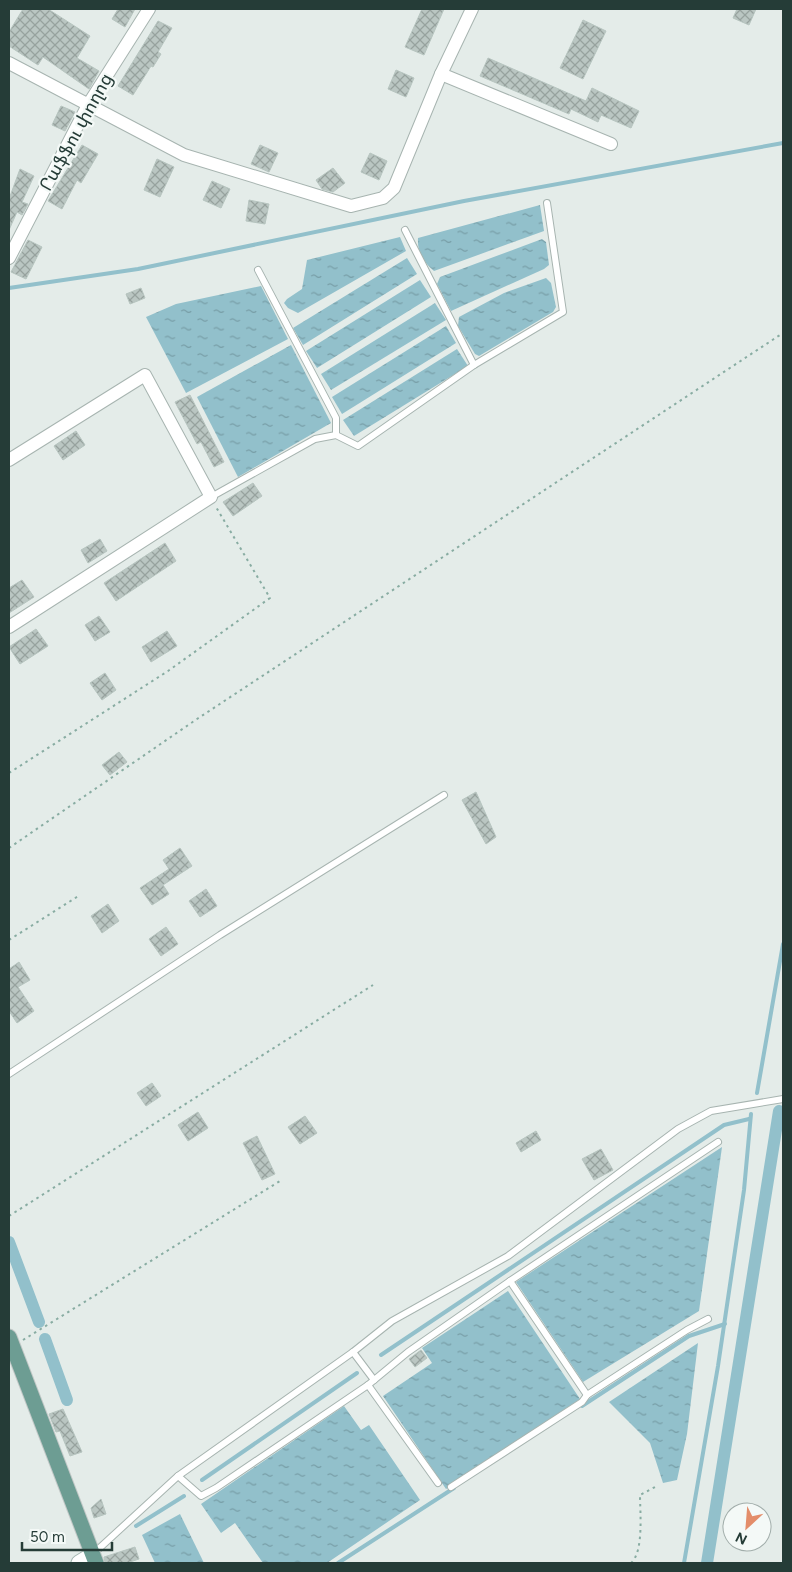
<svg xmlns="http://www.w3.org/2000/svg" width="792" height="1572" viewBox="0 0 792 1572" font-family="Figtree,'Noto Sans Armenian',sans-serif">
  <defs>
    <pattern id="water-ripples" width="26" height="14" patternUnits="userSpaceOnUse" patternTransform="scale(1.25)"><rect width="26" height="14" fill="#92c0cb"/><path d="M2 4q2-2 4 0t4 0M15 11q2-2 4 0t4 0" fill="none" stroke="#779da6"/></pattern>
    <pattern id="building-cross-hatch" width="8" height="8" patternUnits="userSpaceOnUse" patternTransform="scale(1.25)"><rect width="8" height="8" fill="#bac6c2"/><path d="M0 0l8 8M0 8l8-8" fill="none" stroke="#97a29e"/></pattern>
  </defs>
  <rect width="100%" height="100%" fill="#e4ece9"/>
  <g fill="url(#water-ripples)">
    <path d="M540,205l4,26 -110,40c-10,-8 -17,-19 -16,-33z"/>
    <polygon points="400,237 406,251 298,313 288,308 284,303 287,299 302,289 307,260"/>
    <polygon points="542,239 546,242 549,265 544,269 451,311 437,284 440,277"/>
    <polygon points="407,258 417,274 303,345 293,328"/>
    <polygon points="546,278 551,283 556,307 553,312 479,356 475,354 458,326 459,317 504,293"/>
    <polygon points="420,280 431,297 317,368 306,351"/>
    <polygon points="261,286 288,339 186,393 146,317 176,304"/>
    <polygon points="435,303 446,320 331,390 321,374"/>
    <polygon points="446,326 456,343 342,414 332,397"/>
    <polygon points="291,345 331,423 238,477 197,397"/>
    <polygon points="457,349 468,366 354,436 343,420"/>
    <polygon points="722,1147 699,1311 583,1382 516,1282"/>
    <polygon points="508,1291 580,1399 446,1489 383,1396 432,1363 422,1348"/>
    <polygon points="698,1343 687,1434 677,1480 663,1483 650,1443 609,1402"/>
    <polygon points="344,1406 361,1430 369,1425 420,1500 327,1563 263,1563 235,1523 221,1533 201,1504"/>
    <polygon points="180,1514 204,1563 155,1563 142,1535"/>
  </g>
  <g fill="none" stroke-linecap="round" stroke-linejoin="round">
    <g stroke="#92c0cb" stroke-width="4">
      <polyline points="9,288 138,269 464,201 783,143"/>
      <polyline points="757,1093 783,944"/>
      <polyline points="381,1355 724,1125 749,1119"/>
      <polyline points="582,1406 689,1336 725,1324"/>
      <polyline points="202,1480 357,1373"/>
      <polyline points="136,1526 184,1496"/>
      <polyline points="338,1563 454,1488"/>
      <polyline points="684,1563 718,1366 744,1190 751,1114"/>
    </g>
    <g stroke="#92c0cb" stroke-width="12">
      <polyline points="9,1242 39,1322"/>
      <polyline points="45,1339 67,1400"/>
      <polyline points="707,1563 779,1111"/>
    </g>
  </g>
  <g fill="url(#building-cross-hatch)" stroke="#b7c5c0">
    <polygon points="23,9 48,9 90,36 77,58 99,71 89,89 43,57 38,65 9,46 9,32"/>
    <polygon points="118,9 135,9 125,27 112,19"/>
    <polygon points="422,9 444,9 424,55 405,47"/>
    <polygon points="737,9 756,9 749,25 733,18"/>
    <polygon points="583,20 606,31 583,79 560,68"/>
    <polygon points="158,21 172,28 158,52 161,54 153,67 151,66 133,95 118,86"/>
    <polygon points="488,58 586,101 592,88 639,111 631,128 601,115 598,122 571,109 569,114 480,76"/>
    <polygon points="396,70 414,78 406,97 388,89"/>
    <polygon points="61,106 75,112 65,131 52,125"/>
    <polygon points="82,145 98,154 81,183 77,180 62,209 48,201"/>
    <polygon points="260,145 278,153 269,172 251,164"/>
    <polygon points="370,153 387,161 379,180 361,172"/>
    <polygon points="157,159 174,167 160,197 144,190"/>
    <polygon points="333,168 345,183 333,192 322,189 316,180"/>
    <polygon points="20,169 34,176 22,202 28,204 22,215 17,212 9,230 9,199"/>
    <polygon points="212,181 230,189 221,208 203,200"/>
    <polygon points="249,200 269,204 265,224 246,221"/>
    <polygon points="28,240 42,247 26,279 11,272"/>
    <polygon points="141,288 145,298 130,304 126,294"/>
    <polygon points="190,395 224,462 214,467 201,442 197,444 175,402"/>
    <polygon points="76,431 85,445 63,460 54,446"/>
    <polygon points="253,483 262,496 233,516 223,502"/>
    <polygon points="100,539 107,551 88,563 81,550"/>
    <polygon points="165,543 176,561 116,601 104,583"/>
    <polygon points="22,580 34,597 9,613 9,588"/>
    <polygon points="99,616 110,632 95,641 85,625"/>
    <polygon points="36,629 48,646 20,664 9,647"/>
    <polygon points="167,631 177,646 151,662 142,647"/>
    <polygon points="105,673 116,690 102,700 90,683"/>
    <polygon points="119,752 127,762 110,775 102,765"/>
    <polygon points="476,792 496,837 486,844 462,800"/>
    <polygon points="180,848 192,866 163,885 169,894 152,905 140,888 169,869 163,860"/>
    <polygon points="206,889 217,906 200,917 189,901"/>
    <polygon points="108,904 119,921 102,933 91,916"/>
    <polygon points="166,927 178,944 161,956 149,939"/>
    <polygon points="19,962 30,980 18,987 34,1011 17,1023 9,1011 9,969"/>
    <polygon points="152,1083 161,1096 146,1106 137,1093"/>
    <polygon points="198,1112 208,1128 188,1141 178,1125"/>
    <polygon points="305,1116 317,1133 300,1144 288,1127"/>
    <polygon points="536,1131 541,1140 521,1152 516,1143"/>
    <polygon points="257,1136 275,1174 262,1180 243,1143"/>
    <polygon points="601,1149 613,1170 594,1180 582,1159"/>
    <polygon points="421,1350 427,1358 415,1367 409,1359"/>
    <polygon points="63,1409 82,1452 70,1456 60,1431 56,1432 49,1414"/>
    <polygon points="101,1499 106,1514 94,1518 91,1508"/>
    <polygon points="135,1547 139,1559 127,1563 105,1563 104,1557"/>
  </g>
  <g fill="none" stroke-linecap="round" stroke-linejoin="round">
    <g stroke="#a7b4b0" stroke-width="8">
      <g id="service">
        <polyline points="405,230 474,365"/>
        <polyline points="258,270 336,418 336,435"/>
        <polyline points="211,497 315,439 336,435 358,446 474,365 563,312 547,203"/>
        <polyline points="9,1074 220,935 444,795"/>
        <polyline points="510,1281 587,1395"/>
        <polyline points="353,1352 374,1380"/>
        <polyline points="368,1385 438,1483"/>
        <polyline points="178,1476 201,1496 216,1488 368,1385 408,1352 510,1281 718,1142"/>
        <polyline points="451,1487 582,1402 587,1395 687,1330 708,1319"/>
        <polyline points="93,1554 178,1476 353,1352 392,1321 508,1256 678,1129 711,1111 783,1099"/>
      </g>
    </g>
    <g stroke="#a7b4b0" stroke-width="14">
      <g id="minor">
        <polyline points="9,63 184,155 351,206 383,198 394,188 441,74 472,9"/>
        <polyline points="441,74 611,144"/>
        <polyline points="9,258 88,105 149,9"/>
        <polyline points="9,460 145,375 211,497 9,627"/>
      </g>
    </g>
    <g stroke="#a3b7b1" stroke-width="17">
      <polyline id="secondary" points="79,1563 92,1555"/>
    </g>
    <g stroke="#c2c8c7" stroke-width="17">
      <polyline id="primary" points="9,1337 96,1563"/>
    </g>
    <g stroke="#88aca2" stroke-width="2" stroke-dasharray="2.5 4" stroke-linecap="butt">
      <polyline points="9,773 168,671 270,598 216,507"/>
      <polyline points="9,848 197,719 783,333"/>
      <polyline points="9,940 80,895"/>
      <polyline points="9,1216 373,985"/>
      <polyline points="23,1340 280,1181"/>
      <path d="M631,1563c13,-11 9,-52 9,-68l15,-8"/>
    </g>
    <use href="#service" stroke="#fff" stroke-width="6"/>
    <use href="#minor" stroke="#fff" stroke-width="12"/>
    <use href="#secondary" stroke="#fff" stroke-width="15"/>
    <use href="#primary" stroke="#6d9d93" stroke-width="15"/>
  </g>
  <g text-anchor="middle" dominant-baseline="central" stroke-width="4.5" stroke-linejoin="round" paint-order="stroke">
    <g font-size="18" fill="#253c37" stroke="#f4f9f7">
      <text transform="translate(76 132) rotate(-61)">Րաֆֆու փողոց</text>
    </g>
  </g>
  <rect width="792" height="1572" fill="none" stroke="#253c37" stroke-width="20"/>
  <g transform="translate(747 1527) rotate(206)"><circle r="24" fill="#f4f9f7" stroke="#a1adaa"/>
  <path d="M0-4L9 19L0 12L-9 19Z" fill="#e38d6a"/>
  <text y="-8" font-size="14" font-weight="bold" text-anchor="middle" fill="#253c37">N</text>
  </g>
  <path d="M22 1542v8h90v-8" fill="none" stroke="#253c37" stroke-width="2.5"/>
  <text x="30" y="1542" font-size="15" fill="#253c37" stroke="#f4f9f7" stroke-width="4" paint-order="stroke">50 m</text>
</svg>
